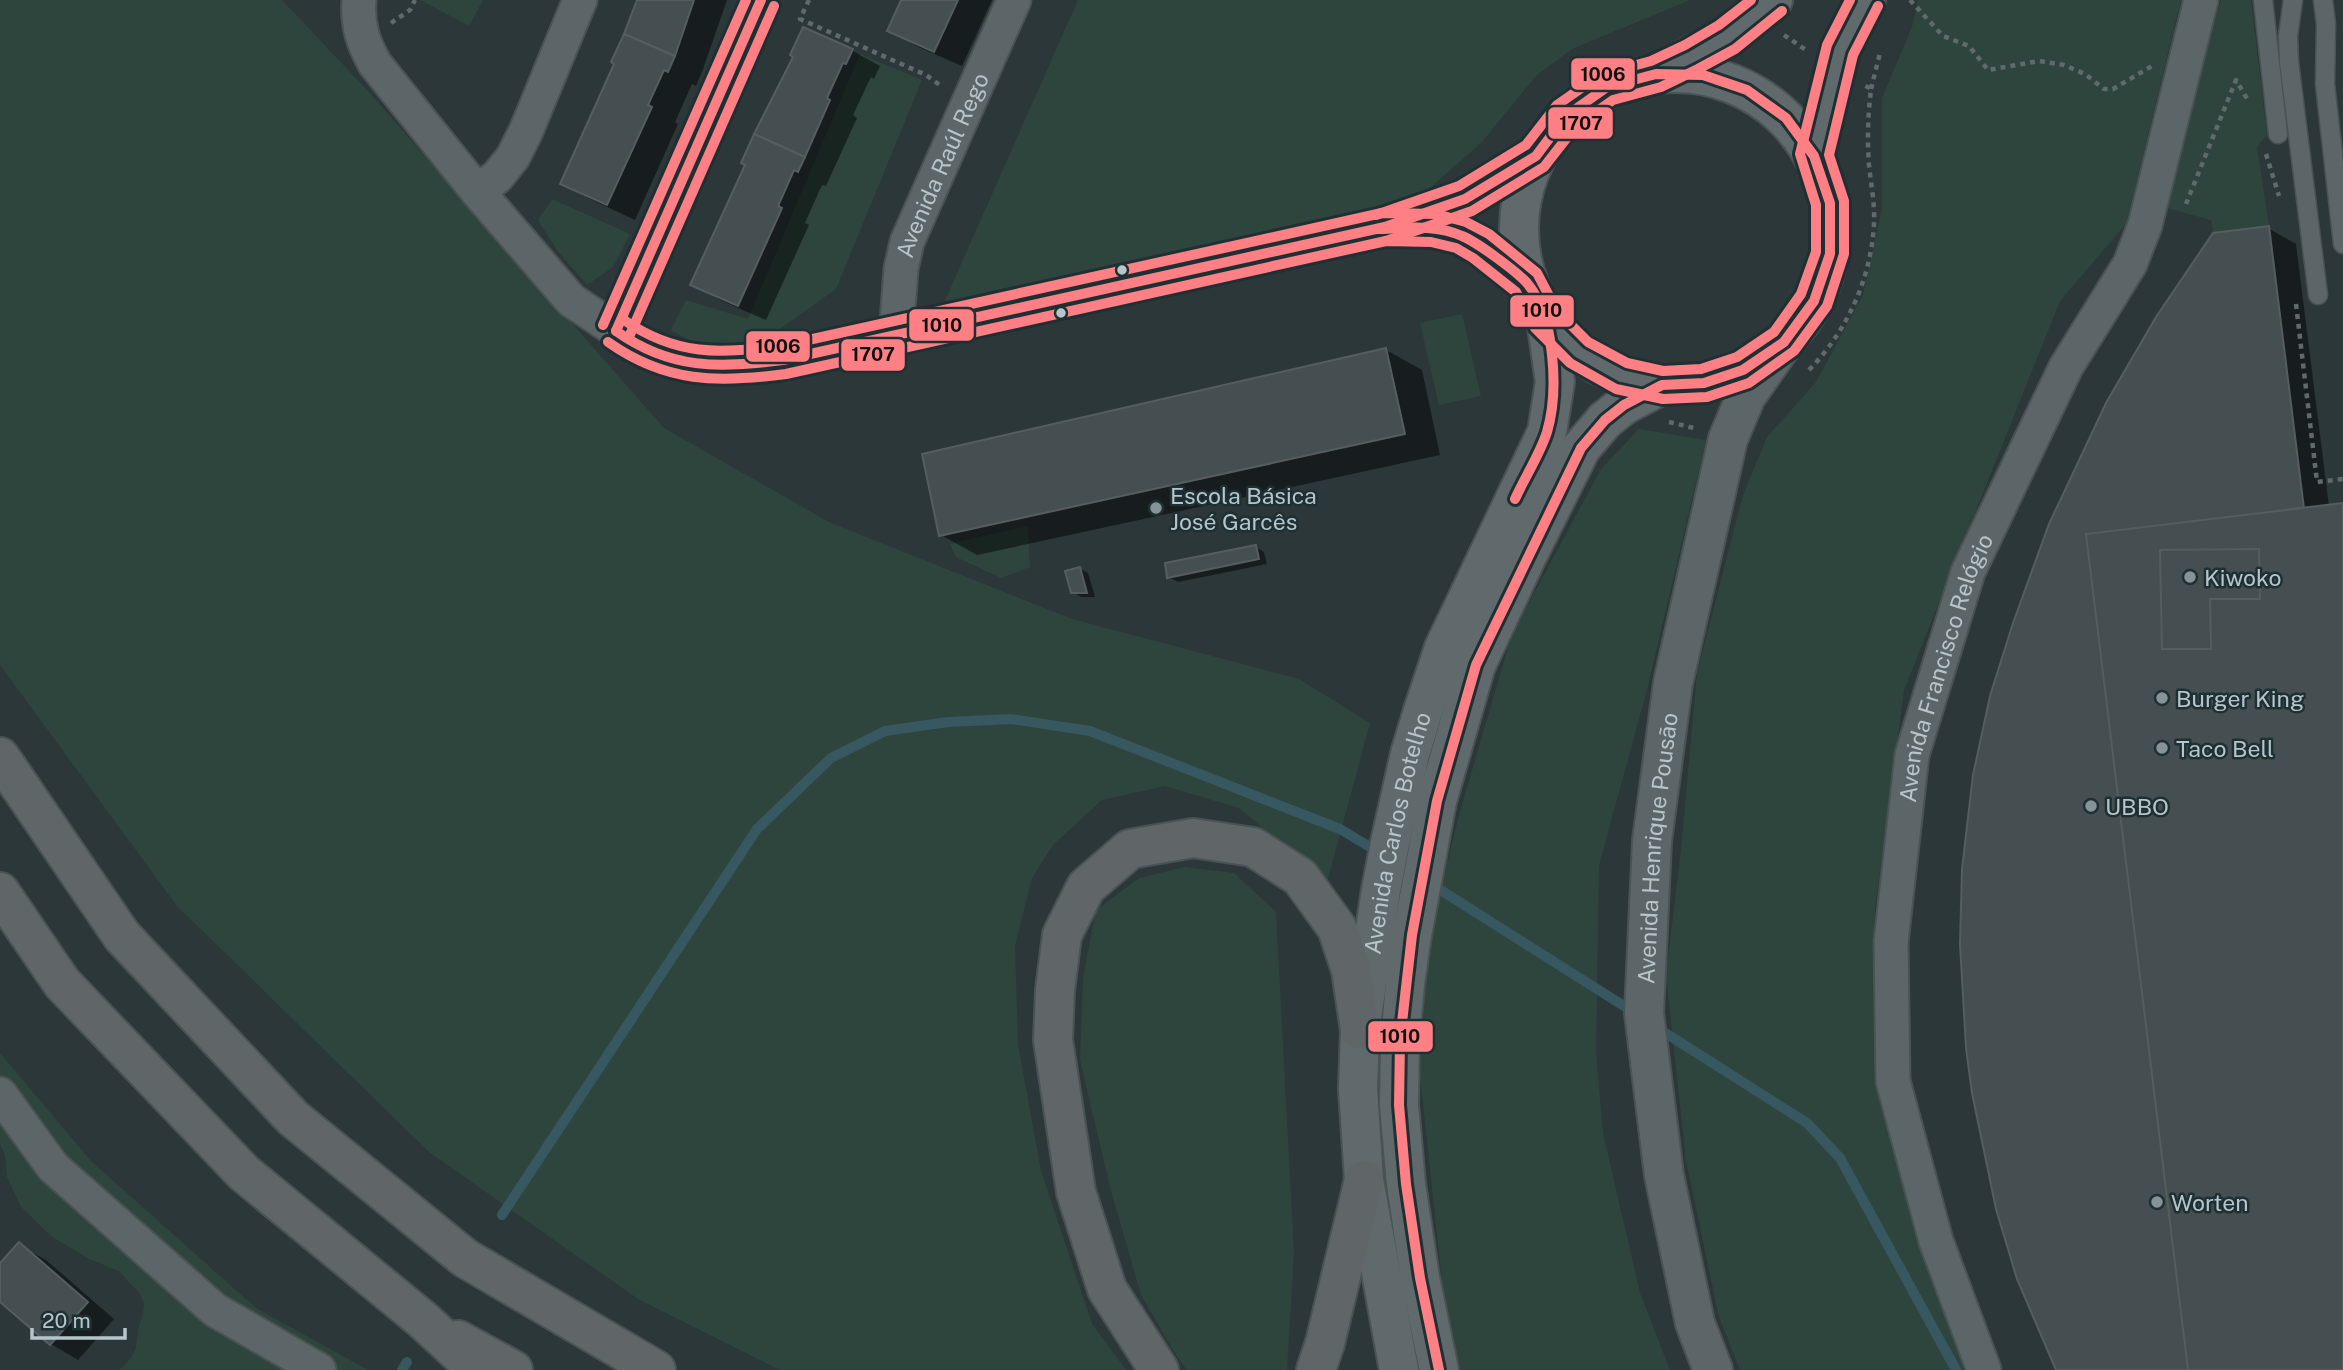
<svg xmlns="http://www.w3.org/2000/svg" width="2343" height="1370" viewBox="0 0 2343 1370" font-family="'Public Sans',sans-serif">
  <rect width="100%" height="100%" fill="#2c3739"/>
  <g fill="#2e453d">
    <polygon points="0,0 282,0 368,91 664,428 831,523 1072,619 1299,679 1370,723 1327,882 1239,808 1165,786 1102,800 1053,845 1032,878 1015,946 1018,1044 1041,1171 1092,1324 1126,1370 780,1370 638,1299 429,1152 177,906 0,665"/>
    <polygon points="420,0 483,0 469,26"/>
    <polygon points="1078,0 1690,0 1572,49 1537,75 1481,143 1415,201 939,314"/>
    <polygon points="1918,0 2181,0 2126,224 2060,301 1904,690 1875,909 1884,1108 1923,1256 1971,1370 1740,1370 1719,1317 1686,1161 1666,975 1681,850 1697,673 1743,495 1767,437 1816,382 1863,295 1882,209 1882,98 1912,27"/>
    <polygon points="2221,0 2251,0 2267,135 2257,147 2269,226 2213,233 2211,220 2163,207"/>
    <polygon points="860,54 922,80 836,289 763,341 701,347 671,330 686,300 748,319"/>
    <polygon points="552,199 630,234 613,267 587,285 557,250 538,220"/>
    <polygon points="1462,314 1481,396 1439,405 1420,323"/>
    <polygon points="1639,429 1706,440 1647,690 1599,865 1596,1052 1603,1133 1640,1293 1670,1370 1461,1370 1445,1310 1420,1076 1427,944 1459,815 1512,634 1601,469"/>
    <polygon points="1028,526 1030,567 1001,578 956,557 950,544"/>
    <polygon points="1185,867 1234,873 1276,912 1294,1253 1287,1370 1187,1370 1177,1357 1141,1295 1110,1187 1080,1060 1083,978 1096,910 1139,878"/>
    <polygon points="0,1053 91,1161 256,1308 368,1370 120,1370 131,1358 136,1348 139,1325 143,1315 144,1304 140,1294 119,1271 89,1259 51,1236 21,1207 7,1177 5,1156 0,1143"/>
  </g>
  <g fill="#0007">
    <polygon points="637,0 727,0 702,72 696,86 692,84 675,122 678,124 635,220 590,199 562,184 616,63"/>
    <polygon points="903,0 992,0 962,66 916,46 889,30"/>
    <polygon points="804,29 853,51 880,66 874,79 871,77 853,115 857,118 826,186 822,185 805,223 809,225 766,320 720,300 693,284 795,56"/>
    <polygon points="2268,228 2296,244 2329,506 2343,504 2343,1370 2059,1370"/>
    <polygon points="1386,350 1422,370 1440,455 977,555 941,535"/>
    <polygon points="1256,547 1264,552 1267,564 1178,582 1169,577"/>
    <polygon points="1079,568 1088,573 1095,597 1081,597 1073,592"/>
    <polygon points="19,1245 46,1260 114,1319 78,1360 51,1344 0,1299 0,1266"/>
  </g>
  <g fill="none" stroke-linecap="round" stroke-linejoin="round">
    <g stroke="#375860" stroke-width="10">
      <polyline points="1431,884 1635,1013"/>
      <polyline points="1656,1027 1807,1123 1840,1158 1956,1370"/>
      <polyline points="502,1215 757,829 831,758 885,731 948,722 1011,719 1090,731 1340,829 1380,853"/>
      <polyline points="402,1370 407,1362"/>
    </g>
  </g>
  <g fill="#454e50" stroke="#545e61" stroke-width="2" fill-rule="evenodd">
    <polygon points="637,0 694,0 675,56 624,34"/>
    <polygon points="901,0 958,0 934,52 887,31"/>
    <polygon points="803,27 853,49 846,64 843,63 827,98 830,100 805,157 754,134 793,57 790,55"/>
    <polygon points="624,34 675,56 668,72 664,70 648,105 652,107 607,205 560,184 614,64 611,62"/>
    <polygon points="754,134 805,157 798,172 794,170 778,206 782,208 738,306 690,285 745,165 741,163"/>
    <polygon points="2269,226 2319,630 2343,627 2343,796 2213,797 2215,1015 2265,1227 2343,1208 2343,1370 2056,1370 2017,1279 1996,1209 1972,1093 1966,1048 1960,944 1962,869 1973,775 1990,696 2013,623 2049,524 2106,403 2156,317 2213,233"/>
    <polygon points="1386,348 1405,434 939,536 922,454"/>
    <path d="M2343,503v867h-155l-102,-836zM2259,549l1,50h-50l1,50h-49l-2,-99z"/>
    <polygon points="1256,545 1259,559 1167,578 1165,563"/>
    <polygon points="1080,567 1087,593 1071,593 1065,571"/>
    <polygon points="19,1242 88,1302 50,1345 0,1302 0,1263"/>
  </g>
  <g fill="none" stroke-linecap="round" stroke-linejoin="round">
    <g stroke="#4a5254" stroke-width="21">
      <g id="service">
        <polyline points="2263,0 2278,134"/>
        <polyline points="2293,0 2288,36 2289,62 2318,295"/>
        <polyline points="2323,0 2326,24 2325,84 2343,244"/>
      </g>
    </g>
    <g stroke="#4a5254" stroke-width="37">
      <g id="minor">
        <path d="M359,0c-2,25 4,43 16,64l102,127 94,109 76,51 25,9 34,6 40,-1 37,-5 602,-133 80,-28 71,-43"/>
        <polyline points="477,191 497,177 513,157 526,131 580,0"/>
        <path d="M1401,228c20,0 41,0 60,7 24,9 46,32 66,48"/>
        <polyline points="616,331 761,0"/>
        <path id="s1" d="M896,335l5,-66 6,-27 107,-242"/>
        <polyline points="0,1094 53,1167 215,1310 319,1370"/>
        <path id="s2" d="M1984,1370l-48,-129 -43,-160 -2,-139 21,-187 56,-183 98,-205 64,-103 15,-39 56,-225"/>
      </g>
    </g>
    <g stroke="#4a5254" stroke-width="42">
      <g id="tertiary">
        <path id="s3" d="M1713,1370l-18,-47 -31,-148 -20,-162 8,-172 21,-158 55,-244 18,-43 38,-54"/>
      </g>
    </g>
    <g stroke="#4a5254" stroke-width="42">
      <g id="secondary">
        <polyline points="1660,72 1727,37 1773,0"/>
        <circle cx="1675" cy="229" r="156"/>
        <polyline points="1814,156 1840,50 1866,0"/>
        <path id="s4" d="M1399,1370l-35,-190 -6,-91 2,-59 21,-140 9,-47 20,-89 13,-43 21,-63 103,-216 8,-50 -9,-63"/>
        <polyline points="1439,1370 1420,1278 1406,1184 1399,1105 1400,1040 1405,984 1412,935 1437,801 1476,665 1526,558 1581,448 1605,420 1624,405 1662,385"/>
      </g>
    </g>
    <g stroke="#495255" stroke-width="42">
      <g id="trunk">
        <polyline points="0,757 122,936 293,1118 465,1258 656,1370"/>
        <polyline points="0,892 62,983 244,1173 423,1320 477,1370"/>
        <polyline points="458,1340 513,1370"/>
        <polyline points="1159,1370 1107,1289 1076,1192 1053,1040 1055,990 1062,935 1086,887 1130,849 1193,838 1253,847 1300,877 1337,928 1351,970 1360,1030"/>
        <polyline points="1316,1370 1325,1343 1364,1180"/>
      </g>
    </g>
    <g stroke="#606a6c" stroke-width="4.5" stroke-dasharray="5 5" stroke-linecap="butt">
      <polyline points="809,0 800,19 926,75 941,86"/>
      <polyline points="1910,0 1943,36 1969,46 1988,70 2039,61 2064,65 2085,74 2104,89 2113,89 2152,66"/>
      <polyline points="391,23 410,10 415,0"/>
      <polyline points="1784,35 1806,50"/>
      <polyline points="1871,89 1880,53"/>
      <polyline points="2266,154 2279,196"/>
      <polyline points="2186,204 2236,80 2249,102"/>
      <polyline points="2296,304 2317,482 2343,479"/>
      <path d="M1809,370c38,-39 62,-91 65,-146 1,-20 -3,-39 -5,-59 -2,-26 -1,-50 2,-76l-7,-4"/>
      <polyline points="1669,422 1698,429"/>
    </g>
    <use href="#service" stroke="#5c6567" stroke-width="18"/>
    <use href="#minor" stroke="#5c6567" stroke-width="33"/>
    <use href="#tertiary" stroke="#5c6567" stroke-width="38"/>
    <use href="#secondary" stroke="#606a6c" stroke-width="38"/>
    <use href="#trunk" stroke="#606668" stroke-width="38"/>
    <g stroke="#1f3034" stroke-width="16">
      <g id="bus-1">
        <path d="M1378,229c28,-1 58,-5 84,7 15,6 54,35 65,47 28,33 32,108 20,149 -7,22 -22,45 -32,67"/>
        <path d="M616,331c55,39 102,37 167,29l602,-133 80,-28 71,-43 30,-40 41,-29 49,-13 47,1 44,15 39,28 28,38 16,47v51l-16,47 -30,41 -41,28 -39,13 -42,2 -38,20 -19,15 -24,28 -105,217 -39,136 -25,134 -12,105 -1,65 7,79 14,94 19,92"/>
        <polyline points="616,331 761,0"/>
      </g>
    </g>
    <g stroke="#1f3034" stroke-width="16">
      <g id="bus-2">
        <polyline points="1386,241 1472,211 1544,167 1576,126 1613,100 1661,87 1698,69 1735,49 1782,11"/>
        <polyline points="629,337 774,6"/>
        <path d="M608,342c58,41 110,41 178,32l600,-133 45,1 25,6 17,10 43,34 19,36 35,35 46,26 47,10 44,-2 42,-14 45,-32 33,-45 17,-52v-53l-15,-46 24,-100 25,-49"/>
      </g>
    </g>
    <g stroke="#1f3034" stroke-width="16">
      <g id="bus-3">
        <polyline points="1376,215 1459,186 1526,145 1557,105 1600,75 1651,61 1685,45 1719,25 1751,0"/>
        <path d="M624,320c52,36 96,34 157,26l601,-133 54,1 30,8 23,12 48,39 20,38 31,31 39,21 36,8 38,-2 36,-12 37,-25 27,-38 15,-42v-47l-16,-51 27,-109 23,-45"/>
        <polyline points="603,325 746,0"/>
      </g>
    </g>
    <use href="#bus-1" stroke="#ff8084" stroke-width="10"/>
    <use href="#bus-2" stroke="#ff8084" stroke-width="10"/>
    <use href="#bus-3" stroke="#ff8084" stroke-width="10"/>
  </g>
  <g fill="#b6c5ca" stroke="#1f3034" stroke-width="2.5">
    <circle cx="1122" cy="270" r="6"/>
    <circle cx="1061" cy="313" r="6"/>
  </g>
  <g fill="#869397" stroke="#1f3034" stroke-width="2.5">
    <circle cx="1156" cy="508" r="7"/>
    <circle cx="2190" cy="577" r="7"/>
    <circle cx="2162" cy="698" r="7"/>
    <circle cx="2162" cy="748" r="7"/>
    <circle cx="2091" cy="806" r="7"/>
    <circle cx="2157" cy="1202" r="7"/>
  </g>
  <g text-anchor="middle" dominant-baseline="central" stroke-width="5" stroke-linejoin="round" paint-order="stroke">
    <g font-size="23" fill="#b6c5ca" stroke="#1f3034">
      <text stroke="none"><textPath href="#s1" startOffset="178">Avenida Raúl Rego</textPath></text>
      <text stroke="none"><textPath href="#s2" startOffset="723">Avenida Francisco Relógio</textPath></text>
      <text stroke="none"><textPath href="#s4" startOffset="544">Avenida Carlos Botelho</textPath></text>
      <text stroke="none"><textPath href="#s3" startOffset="530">Avenida Henrique Pousão</textPath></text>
    </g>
    <g font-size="23" fill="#b6c5ca" stroke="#1f3034" text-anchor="start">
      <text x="1170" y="495">Escola Básica<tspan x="1170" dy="26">José Garcês</tspan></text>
      <text x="2204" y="577">Kiwoko</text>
      <text x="2176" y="698">Burger King</text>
      <text x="2176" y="748">Taco Bell</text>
      <text x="2105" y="806">UBBO</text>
      <text x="2171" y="1202">Worten</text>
    </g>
  </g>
  <g stroke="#1f3034" stroke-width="2.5">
    <rect x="1570" y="57" width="66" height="34" rx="7" fill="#ff8084"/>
    <rect x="1547" y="106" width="67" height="34" rx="7" fill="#ff8084"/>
    <rect x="1509" y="294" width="66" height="34" rx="7" fill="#ff8084"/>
    <rect x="908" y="308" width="67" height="34" rx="7" fill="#ff8084"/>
    <rect x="745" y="330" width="66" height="33" rx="7" fill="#ff8084"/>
    <rect x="840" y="338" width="66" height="34" rx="7" fill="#ff8084"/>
    <rect x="1367" y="1020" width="67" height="33" rx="7" fill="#ff8084"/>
  </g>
  <g font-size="19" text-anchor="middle" font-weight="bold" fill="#111">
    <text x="1603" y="81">1006</text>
    <text x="1581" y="130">1707</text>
    <text x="1542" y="317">1010</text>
    <text x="942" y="332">1010</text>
    <text x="778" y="353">1006</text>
    <text x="873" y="361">1707</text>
    <text x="1400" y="1043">1010</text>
  </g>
  <path d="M32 1328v10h93v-10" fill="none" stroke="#b6c5ca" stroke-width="3.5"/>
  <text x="42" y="1328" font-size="21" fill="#b6c5ca" stroke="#1f3034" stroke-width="5" paint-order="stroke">20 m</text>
</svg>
